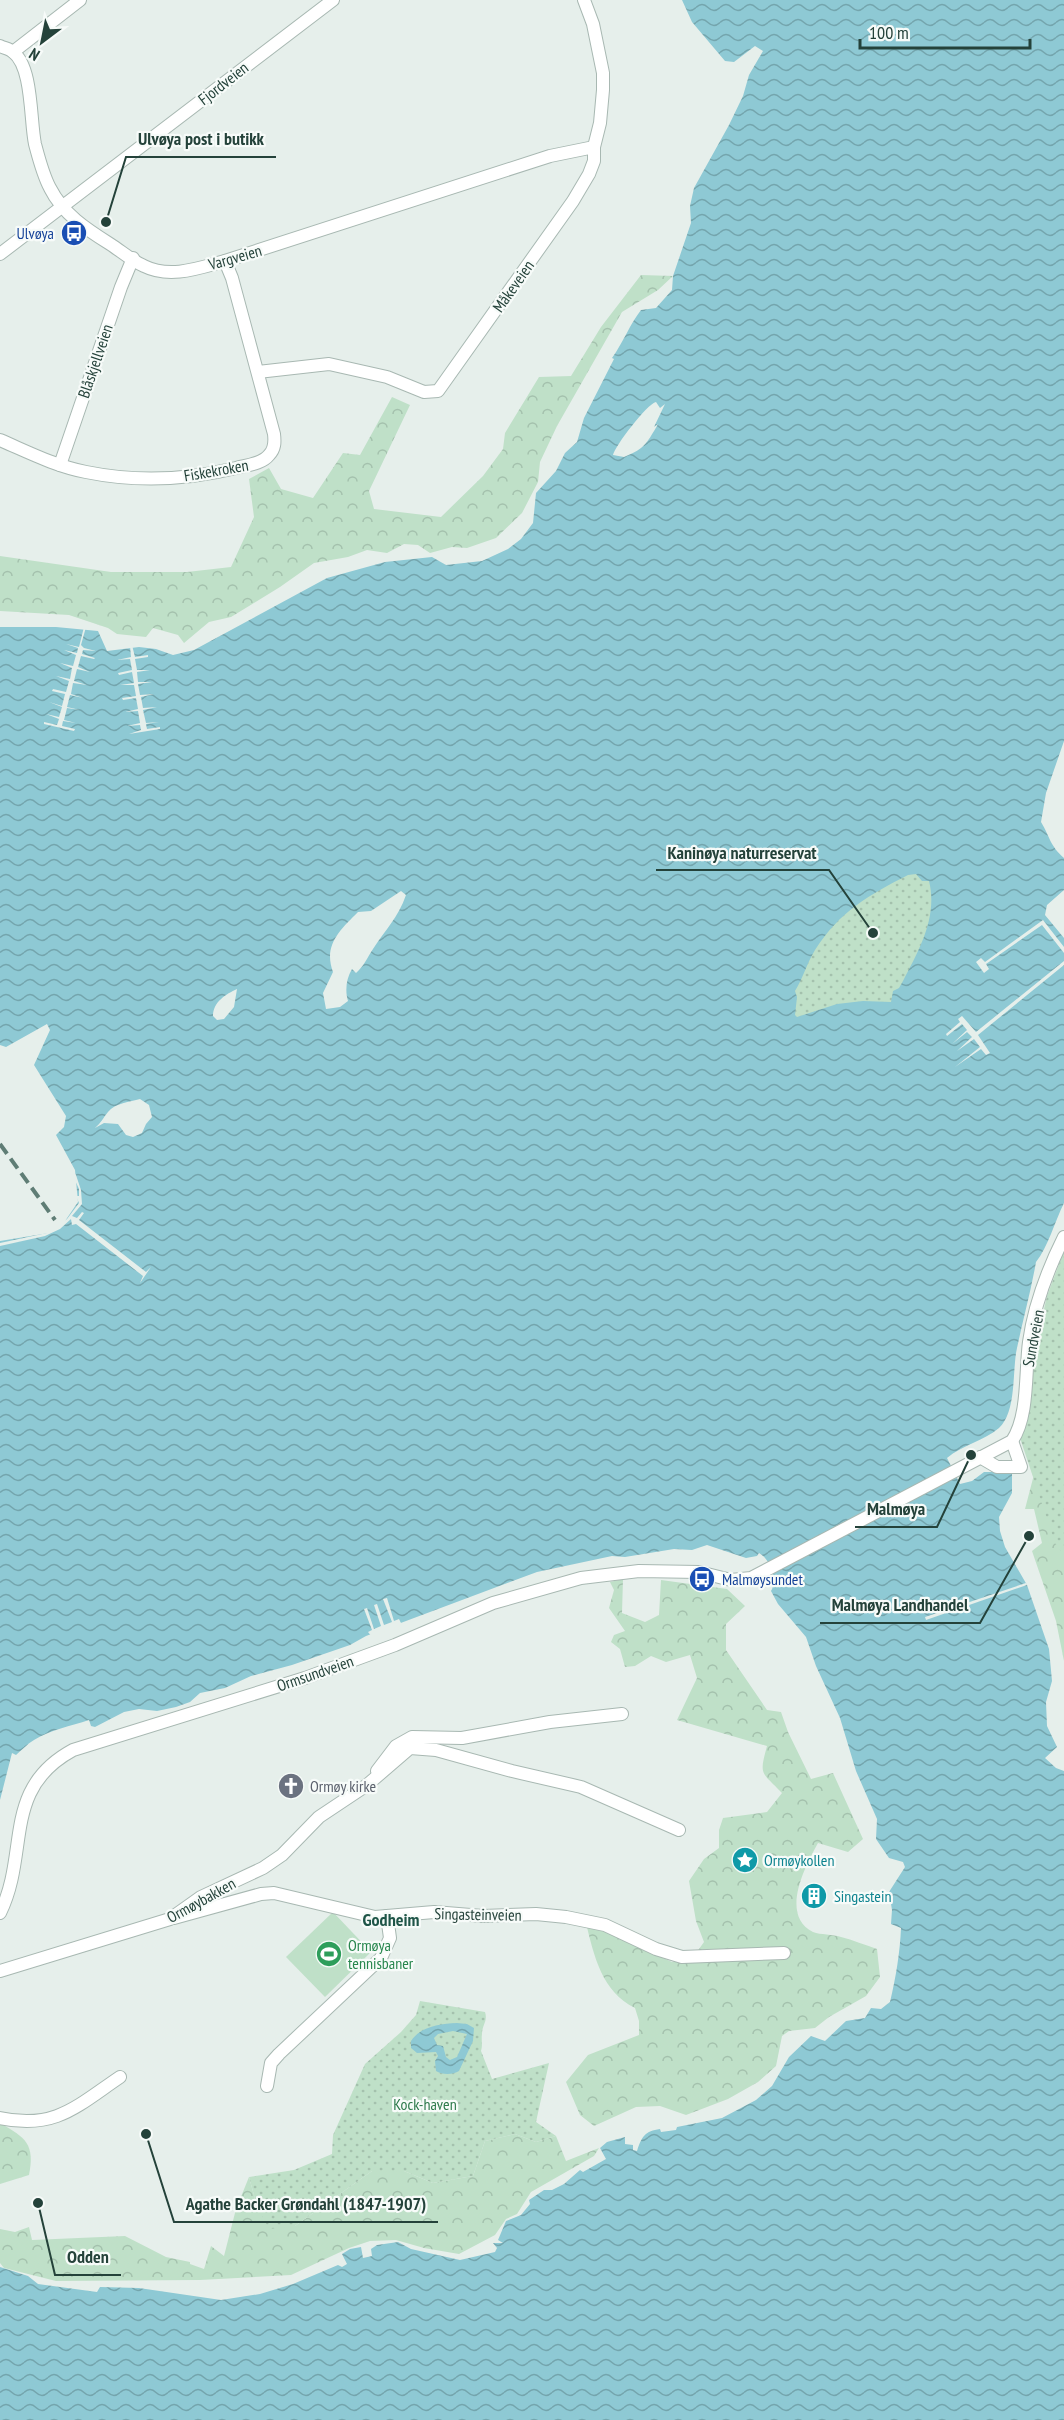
<svg xmlns="http://www.w3.org/2000/svg" width="1064" height="2420" viewBox="0 0 1064 2420" font-family="'PT Sans Narrow',sans-serif">
  <defs>
    <pattern id="forest-crowns" width="20" height="18" patternUnits="userSpaceOnUse" patternTransform="scale(1.5)"><rect width="20" height="18" fill="#bfe0c8"/><path d="M2 6a3 3 0 1 1 6 0M12 15a3 3 0 1 1 6 0" fill="none" stroke="#a4c1ad"/></pattern>
    <pattern id="park-dots" width="8" height="8" patternUnits="userSpaceOnUse" patternTransform="scale(1.5)"><rect width="8" height="8" fill="#bfe0c8"/><path d="M2 2h.1M6 6h.1" fill="none" stroke="#a4c1ad" stroke-width="1.8" stroke-linecap="round"/></pattern>
    <pattern id="water-waves" width="16" height="10" patternUnits="userSpaceOnUse" patternTransform="scale(1.5)"><rect width="16" height="10" fill="#8ec9d4"/><path d="M0 5q4-4 8 0t8 0" fill="none" stroke="#74a5ad"/></pattern>
  </defs>
  <rect width="100%" height="100%" fill="#e6efeb"/>
  <g fill="url(#forest-crowns)">
    <polygon points="641,275 673,276 658,290 622,312 557,426 540,462 538,482 522,513 496,538 467,548 452,547 430,553 418,545 404,544 387,553 367,550 348,557 314,563 280,587 231,617 209,622 184,643 178,635 153,628 146,637 117,634 108,628 69,615 0,611 0,556 111,572 187,572 231,567 254,517 249,479 269,468 281,489 313,498 343,453 360,455 392,397 410,405 369,491 374,509 441,517 483,476 503,449 505,433 539,377 571,376 601,327"/>
    <polygon points="1064,1280 1064,1661 1056,1621 1032,1551 1042,1543 1034,1509 1025,1509 1037,1463"/>
    <path d="M623,1579l-1,34 23,9 14,-7 2,-35 66,9 18,17 -19,18v26l41,60 14,2 7,20 23,47 22,-6 30,66 -15,13 -30,-9c-12,22 -39,72 -5,89 8,3 19,2 28,5 12,3 24,8 36,12l3,28 -14,19 -37,21 -14,11 -26,3 -7,5 -6,30 -18,16 -30,17 -42,16 -26,-9 -24,1 -42,19 -14,-11 -14,-33 22,-27 51,-20v-14l-4,-13c-33,-16 -41,-52 -49,-85l86,39 22,-6 10,-14 -8,-21 -7,-40 15,-22 15,-11v-18l4,-12 44,-6 15,-19c-21,-22 -23,-17 -15,-47l-90,-26 20,-42 -7,-23 -24,7 -15,-6 -16,10 -10,1 -5,-18 -9,-7 3,-7 11,-4 -16,-23 5,-18 -4,-8z"/>
    <path d="M0,2123c26,15 35,21 29,52l-29,9z"/>
    <polygon points="515,2134 536,2142 556,2136 566,2161 599,2148 594,2156 531,2192 517,2214 506,2219 495,2235 459,2254 424,2248 396,2240 370,2241 349,2248 291,2275 200,2280 56,2281 4,2268 0,2263 0,2229 15,2232 29,2227 32,2240 125,2236 166,2257 190,2262 190,2264 204,2269 211,2246 224,2256 236,2209 249,2177 257,2206 295,2226 372,2171 404,2171 433,2183 473,2176 485,2141"/>
  </g>
  <g fill="url(#park-dots)">
    <polygon points="1009,853 820,1094 721,964 758,888"/>
    <polygon points="1064,1251 1064,1555 1055,1543 1020,1438 1036,1344 1047,1296"/>
    <path d="M420,2001l65,11c3,9 -3,13 -3,22 -1,7 1,10 -1,17l11,28 57,-16 -13,59 20,14 -20,6 -21,-8 -30,7 -12,35 -40,7 -29,-12h-32l-77,55 -26,3 -12,-23 -8,-29 45,-7 38,-16 1,-19 32,-71 36,-32 15,-17z"/>
  </g>
  <polygon fill="#bfe0c8" points="333,1912 371,1952 325,1997 286,1957"/>
  <g fill="url(#water-waves)" fill-rule="evenodd">
    <path d="M682,0h382v741l-18,52 -5,29c9,15 9,24 23,36v32l-17,15 -2,10 19,23v265c-9,18 -16,44 -28,59 -5,29 -13,57 -19,86 -5,22 0,64 -18,80 -15,13 -37,17 -52,30l13,26 12,-3 12,-9h28v21l-13,24 1,14 5,16 22,38 22,64 3,32 -6,21 1,24 10,21 -12,11 11,10 8,3v649h-1064v-153l28,9 10,8 59,8 3,-5 39,1 82,12 39,-6 33,-10 45,-19 4,2 5,-3 -5,-10 8,-5 11,-2 2,11 9,-2 -1,-7 6,-4 21,-3 13,7 49,11 35,-8 2,-4 -4,-5h10l-5,-3 8,-19 15,-6 9,-11 -1,-4 15,-10h8l12,-6 16,-14 3,2 23,-13 -6,-11 7,-6 18,-5v7l8,1v5l4,1c5,-15 8,-20 23,-22l1,3 15,-2 1,-3 45,-9 34,-18 16,-14 17,-29 22,-21 14,5 21,-20 19,-3 6,-10 10,1 9,-7c6,-25 10,-50 11,-74l-10,-4 1,-14 -3,-18 16,-25 -2,-5 -14,-4 -13,-19 1,-20 -21,-48 -16,-53 -24,-52 -10,-29 -28,-33 -7,-13c7,-11 -1,-32 -12,-38l-2,3 -11,2 -39,-13 -15,5 -18,-1 -49,8 -13,-1 -75,16 -171,64 -16,9 -58,20 -41,11 -26,12 -25,5 -10,9 -14,5 -19,4 -18,-2 -15,3 -29,15 -4,-1 -2,-6c-18,6 -39,10 -55,20 -7,4 -12,10 -18,15l-4,-2 -12,47v-559l49,-8 14,-9 15,-22 -3,-32 -19,-35 8,-8 2,-11 -32,-51 16,-35 -3,-6 -41,23 -6,-2v-418h56l42,4 9,20 32,-4 17,2 17,6 21,-5 133,-72 58,-16 47,-5 14,8 36,-4 26,-12 13,-10 12,-16 3,-30 20,-22 9,-18 12,-11 7,-24 30,-59 -2,-1c12,-17 18,-34 29,-48l15,-2 16,-18 1,-14 18,-53 -1,-17 4,-18 35,-63 14,-29 6,-21 14,-24 -8,-5 -21,16 -9,-1 -33,-39zM656,402l4,6 5,-4 -11,23 4,-3c-4,7 -11,20 -17,24 -5,4 -11,6 -17,9l-11,-2c2,-9 34,-51 43,-53zM916,874l6,7h7c9,36 -10,69 -26,100l-4,7 -6,3 -2,11 -28,-1 -26,3 -40,13 -2,-2 2,-18 -2,-6c8,-13 12,-28 20,-41 25,-39 54,-55 93,-75zM401,891l5,4c-8,23 -21,35 -33,54 -6,9 -9,17 -17,24l-4,-4c-6,10 -7,22 -4,32l-8,6 -14,2 -3,-16 10,-21c-10,-27 7,-42 25,-60l13,-1zM237,989l-3,18 -10,12 -7,1 -4,-4c0,-14 13,-22 24,-27zM140,1099l9,6 3,12 -6,7 -4,9 -9,4 -7,-2 -8,-11 -14,-1 -9,5c6,-5 8,-10 13,-16 7,-9 22,-10 32,-13z"/>
    <path d="M457,2023l10,1 7,4 -1,13 -14,30c-6,4 -17,4 -23,0l-1,-10 3,-5 -2,-4 -19,1 -6,-5v-7c10,-15 29,-17 46,-18zM453,2031l14,3 -10,23 -7,3 -4,-3 -3,-11 -6,-1 -3,-7 4,-4z"/>
  </g>
  <g fill="#e6efeb">
    <polygon points="84,627 86,627 81,645 84,648 96,651 83,650 82,654 95,658 94,659 81,656 78,667 90,672 77,669 74,681 87,685 73,683 71,694 83,698 70,695 67,707 80,710 67,708 64,720 76,723 63,721 62,726 75,729 74,731 44,724 44,722 57,725 59,719 46,714 59,717 62,707 49,702 62,706 65,694 52,691 53,689 66,692 69,681 56,676 70,679 72,668 60,663 73,666 76,655 64,650 77,653 78,648 66,644 79,647"/>
    <polygon points="132,645 135,657 148,655 148,657 135,659 137,670 150,670 137,672 138,682 152,682 138,684 140,695 154,694 141,697 143,708 157,707 143,710 146,723 159,722 146,724 147,729 160,727 160,729 129,734 141,730 140,725 127,726 140,723 138,711 125,712 138,709 136,698 123,700 122,698 136,696 134,685 120,685 134,683 132,672 119,675 118,673 132,670 130,659 117,660 131,657 130,646"/>
    <polygon points="1043,920 1064,947 1064,953 1042,925 986,964 989,969 984,973 976,962 981,958 985,962"/>
    <polygon points="1064,961 1064,965 978,1035 990,1053 986,1055 981,1049 955,1067 980,1047 974,1039 957,1051 972,1037 967,1032 952,1044 967,1030 962,1024 947,1036 946,1034 960,1022 958,1019 962,1016 976,1032"/>
    <polygon points="68,1165 76,1175 81,1190 82,1204 72,1216 77,1218 82,1212 84,1213 79,1220 146,1272 151,1267 140,1283 143,1276 76,1224 72,1225 71,1219 60,1229 45,1236 0,1246 0,1243 47,1233 67,1219 79,1203 76,1196 79,1196 79,1189"/>
    <polygon points="1026,1583 1027,1585 926,1620 925,1617"/>
    <polygon points="387,1598 394,1621 399,1619 402,1625 372,1637 368,1632 372,1630 364,1609 367,1608 374,1629 381,1626 374,1605 377,1604 384,1625 392,1622 383,1599"/>
  </g>
  <g fill="none" stroke-linecap="round" stroke-linejoin="round">
    <g stroke="#a8b8b2" stroke-width="14">
      <g id="minor">
        <path d="M0,46c4,2 10,3 13,6 20,15 17,69 22,92 4,15 8,31 15,44 13,26 36,41 60,56 11,7 22,17 34,22 26,13 55,2 81,-5l325,-105 44,-9"/>
        <polyline points="13,52 80,0"/>
        <polyline points="0,254 333,0"/>
        <polyline points="258,372 329,364 387,377 424,392 438,391 443,384 573,201 589,174 594,161 594,147 600,123 603,90 603,73 593,24 584,0"/>
        <path d="M0,440c28,12 55,26 86,32 49,10 101,8 150,-4 11,-3 26,-4 33,-13 6,-6 6,-13 5,-21l-42,-156 -7,-17"/>
        <polyline points="60,465 121,287 133,258"/>
        <polyline points="980,1457 997,1467 1021,1467 1012,1441"/>
        <polyline points="377,1771 396,1746 412,1737 462,1738 550,1722 622,1714"/>
        <path d="M0,1913c30,-61 1,-124 73,-163l232,-72 90,-33 98,-42 88,-25 58,-7 60,1 32,8 20,-2 261,-137c17,-25 13,-70 17,-99 5,-36 19,-73 35,-105"/>
        <polyline points="174,1918 261,1894 274,1893 375,1917 434,1912 483,1916 536,1914 566,1917 605,1925 656,1949 682,1957 784,1953"/>
        <polyline points="0,1971 170,1919 201,1897 263,1868 282,1855 319,1817 367,1785 410,1748 436,1750 512,1771 581,1787 679,1830"/>
        <polyline points="267,2086 271,2063 279,2054 381,1958 390,1938 387,1916"/>
        <path d="M0,2118c55,12 77,-12 120,-41"/>
      </g>
    </g>
    <use href="#minor" stroke="#fff" stroke-width="12"/>
    <polyline stroke="#5f7d75" stroke-width="4" stroke-dasharray="12 6" stroke-linecap="butt" points="0,1144 55,1220"/>
  </g>
  <defs>
    <g id="bus-disc" transform="scale(1.35)"><circle r="9.5" fill="#1a4fb4" stroke="#f7fbf9"/><path d="M-5-6H5V4H4V6H2V4H-2V6H-4V4H-5ZM-3.5-4V0h7V-4ZM-3.5 1.2v1.5H-2V1.2ZM2 1.2v1.5H3.5V1.2Z" fill="#fff"/></g>
    <g id="church-disc" transform="scale(1.35)"><circle r="9.5" fill="#6b7280" stroke="#f7fbf9"/><path d="M-1.2-6h2.4v3.5h3.3v2.4h-3.3V6h-2.4V-.1h-3.3v-2.4h3.3Z" fill="#fff"/></g>
    <g id="sight-disc" transform="scale(1.35)"><circle r="9.5" fill="#0f9aa8" stroke="#f7fbf9"/><path d="M0-6L1.8-2.2L6-1.7L2.9 1.2L3.7 5.4L0 3.3L-3.7 5.4L-2.9 1.2L-6-1.7L-1.8-2.2Z" fill="#fff"/></g>
    <g id="building-disc" transform="scale(1.35)"><circle r="9.5" fill="#0f9aa8" stroke="#f7fbf9"/><path d="M-4-6H4V6H1V3H-1V6H-4ZM-2.5-4.3h1.7v1.8h-1.7ZM.8-4.3h1.7v1.8H.8ZM-2.5-1h1.7V.8h-1.7ZM.8-1h1.7V.8H.8Z" fill="#fff"/></g>
    <g id="stadium-disc" transform="scale(1.35)"><circle r="9.5" fill="#2e9e5b" stroke="#f7fbf9"/><path d="M0-5a6.5 5 0 1 0 0 10a6.5 5 0 1 0 0-10ZM-3.5-1.8h7v3.6h-7Z" fill="#fff"/></g>
  </defs>
  <g fill-rule="evenodd">
    <use href="#bus-disc" x="74" y="233"/>
    <use href="#bus-disc" x="702" y="1579"/>
    <use href="#church-disc" x="291" y="1786"/>
    <use href="#sight-disc" x="745" y="1860"/>
    <use href="#building-disc" x="814" y="1896"/>
    <use href="#stadium-disc" x="329" y="1954"/>
  </g>
  <g text-anchor="middle" dominant-baseline="central" stroke-width="4.5" stroke-linejoin="round" paint-order="stroke">
    <g font-size="16" fill="#24423a" stroke="#f7fbf9">
      <text transform="translate(223 83) rotate(-38)">Fjordveien</text>
      <text transform="translate(235 257) rotate(-16)">Vargveien</text>
      <text transform="translate(513 286) rotate(-55)">Måkeveien</text>
      <text transform="translate(95 361) rotate(-71)">Blåskjellveien</text>
      <text transform="translate(216 470) rotate(-10)">Fiskekroken</text>
      <text transform="translate(1033 1338) rotate(-79)">Sundveien</text>
      <text transform="translate(315 1673) rotate(-19)">Ormsundveien</text>
      <text transform="translate(201 1900) rotate(-29)">Ormøybakken</text>
      <text transform="translate(478 1914) rotate(1)">Singasteinveien</text>
    </g>
    <g font-size="16" fill="#164399" stroke="#f7fbf9" text-anchor="end">
      <text x="54" y="233">Ulvøya</text>
      <text x="722" y="1579" text-anchor="start">Malmøysundet</text>
    </g>
    <g font-size="16" fill="#5b616d" stroke="#f7fbf9" text-anchor="start">
      <text x="310" y="1786">Ormøy kirke</text>
    </g>
    <g font-size="16" fill="#0d838f" stroke="#f7fbf9" text-anchor="start">
      <text x="764" y="1860">Ormøykollen</text>
      <text x="834" y="1896">Singastein</text>
    </g>
    <g font-size="16" fill="#27864d" stroke="#f7fbf9" text-anchor="start">
      <text x="348" y="1945">Ormøya<tspan x="348" dy="18">tennisbaner</tspan></text>
    </g>
    <g font-size="16" fill="#2d7a4b" stroke="#f7fbf9">
      <text x="425" y="2104">Kock-haven</text>
    </g>
    <g font-size="18" font-weight="bold" fill="#1f5548" stroke="#f7fbf9">
      <text x="391" y="1919">Godheim</text>
    </g>
  </g>
  <path fill="none" stroke="#24423a" stroke-width="2" d="M106 222L126 157H276M873 933L829 870H656M971 1455L937 1527H855M1029 1536L980 1623H820M146 2134L174 2222H438M38 2203L55 2275H121"/>
  <g fill="#24423a" stroke="#f7fbf9" stroke-width="2">
    <circle cx="106" cy="222" r="6"/>
    <circle cx="873" cy="933" r="6"/>
    <circle cx="971" cy="1455" r="6"/>
    <circle cx="1029" cy="1536" r="6"/>
    <circle cx="146" cy="2134" r="6"/>
    <circle cx="38" cy="2203" r="6"/>
  </g>
  <g font-size="18" text-anchor="middle" font-weight="bold" fill="#24423a" stroke="#f7fbf9" stroke-width="4.5" stroke-linejoin="round" paint-order="stroke">
    <text x="201" y="145">Ulvøya post i butikk</text>
    <text x="742" y="859">Kaninøya naturreservat</text>
    <text x="896" y="1515">Malmøya</text>
    <text x="900" y="1611">Malmøya Landhandel</text>
    <text x="306" y="2210">Agathe Backer Grøndahl (1847-1907)</text>
    <text x="88" y="2263">Odden</text>
  </g>
  <g transform="translate(42 42) rotate(212)" stroke="#f7fbf9" stroke-width="4.5" paint-order="stroke">
  <path d="M0-4.5L10 22L0 15L-10 22Z" fill="#24423a"/>
  <text y="-9" font-size="16" font-weight="bold" text-anchor="middle" fill="#24423a">N</text>
  </g>
  <path d="M860 39v9h170v-9" fill="none" stroke="#24423a" stroke-width="3"/>
  <text x="869" y="39" font-size="18" fill="#24423a" stroke="#f7fbf9" stroke-width="4.5" paint-order="stroke">100 m</text>
</svg>
